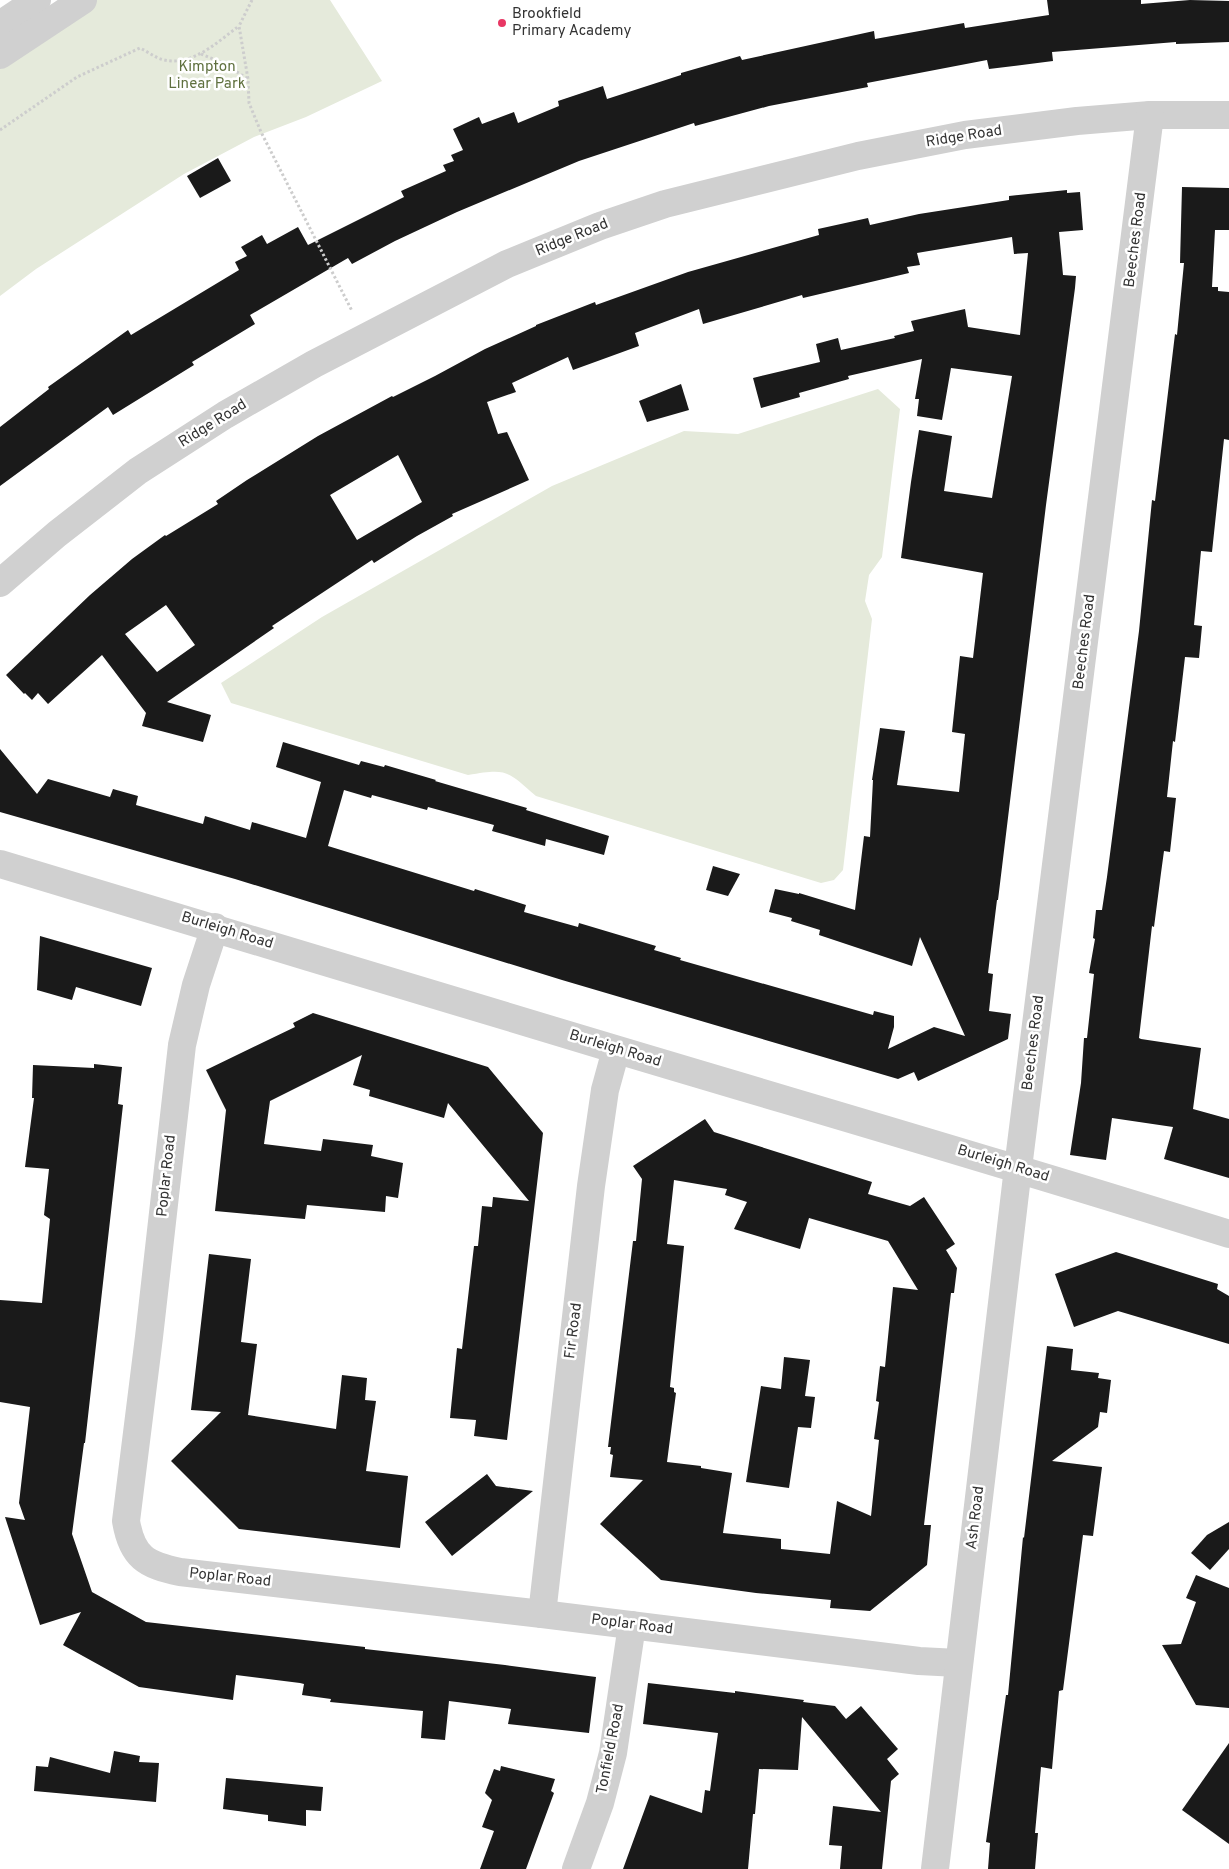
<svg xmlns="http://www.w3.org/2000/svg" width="1229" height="1869" viewBox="0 0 1229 1869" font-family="Overpass,sans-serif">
  <rect width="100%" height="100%" fill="#fff"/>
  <g fill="#e5eadb">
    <polygon points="94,0 330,0 382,81 306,117 254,137 184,174 36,269 0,296 0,65"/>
    <path d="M878,389l22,20 -18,148 -13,18 -4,26 7,18 -29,251 -9,10 -13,3 -285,-87c-29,-25 -28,-28 -68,-21l-237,-72 -10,-20 101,-66 230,-131 132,-55 54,3z"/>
  </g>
  <g fill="#1a1a1a" fill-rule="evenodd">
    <polygon points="1047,0 1141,0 1141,4 1190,0 1229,1 1229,42 1176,44 1176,42 1052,52 1053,61 989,69 987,60 867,83 868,87 769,106 695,126 694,123 579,161 457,212 395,241 352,264 348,258 250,315 255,324 192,362 194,365 113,415 108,407 0,486 0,427 49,389 48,387 128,330 131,335 239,270 235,262 247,256 241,247 262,235 267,244 298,227 308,245 404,197 401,191 446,171 443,165 454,161 451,155 463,150 453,129 479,117 482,124 514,112 518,123 559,106 558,101 603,86 607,99 681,75 681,73 740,56 742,60 874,31 875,39 964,23 965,28 1049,15"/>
    <polygon points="218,158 231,181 200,198 187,176"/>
    <polygon points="1182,187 1229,188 1229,230 1215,230 1212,287 1218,287 1218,291 1229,292 1229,440 1224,439 1212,552 1201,551 1194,625 1202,626 1199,658 1185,657 1175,742 1173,741 1167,797 1176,798 1170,852 1164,851 1161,873 1154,927 1152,926 1139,1038 1141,1039 1201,1048 1193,1109 1229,1119 1229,1178 1164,1159 1173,1127 1112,1118 1106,1160 1070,1155 1081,1083 1084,1038 1087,1038 1094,974 1089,973 1095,939 1093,938 1096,910 1102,910 1107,877 1139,631 1152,500 1155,501 1175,334 1177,335 1184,263 1180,263"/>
    <path d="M1067,190v3l13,-1 3,38 -24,2 4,43 13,1 -1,12 -29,217 -48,395h-1l-9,73 5,1 -4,37 22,3 -3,25 -90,42 -4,-9 -16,7 -336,-99 -327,-101 -235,-67v-63l37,45 11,-15 62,18 3,-8 25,7 -2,9 67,19 2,-8 45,14 2,-8 54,16 15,-56 -45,-15 7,-25 76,23 2,-4 23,6 1,-2 51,15 -1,1 92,27 -1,2 83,26 -5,19 -58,-16 -1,7 -53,-15 2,-6 -66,-18 -1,3 -55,-15 -1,3 -27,-8 -16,56 146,45 1,-2 51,16 -2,7 54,15 1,-4 77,23 -2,4 27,8 -1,2 193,55 1,-4 20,5v11l-6,22 46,-22 31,9 -45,-99 -8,29 -93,-31 1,-5 -29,-9 1,-3 -23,-6 6,-23 24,5v-1l56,17 9,-74 6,1 3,-57h-1l8,-52 25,3 -8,54 62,7 6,-58 -13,-2 8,-76 13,2 10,-85 -82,-15 10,-76 8,-52 33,6 -8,55 48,7 20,-122 -61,-8 -9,52 -25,-4 2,-17h-4l7,-40 -74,17 1,3 -50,14 1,4 -39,11 -8,-30 67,-16 -4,-18 22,-6 3,12 54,-12 -1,-2 20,-5 -3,-10 54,-12 3,18 52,8 8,-82 -14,1 -2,-17 -95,16 3,12 -13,2 2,6 -106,25 -1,-3 -99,29 -4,-15 -64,24 4,13 -66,24 -5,-13 -56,26 4,9 -29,10 11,32 9,-2 22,48 -77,34 1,2 -36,20 -43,27 -2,-3 -100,66 2,2 -107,74 44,13 -8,27 -61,-16 4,-13 -44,-58 -54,49 -10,-11 -6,7 -7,-7 -1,1 -18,-19 84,-80 42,-36 33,-24 1,1 52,-32 -2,-3 31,-21 71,-44 74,-40 1,1 42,-21 50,-27 51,-23v-1l59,-23 1,3 92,-33 131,-37 -1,-6 50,-11 2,7 49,-11 90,-14v-4zM398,455l24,47 -65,38 -27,-45zM166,605l29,40 -38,27 -32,-38z"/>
    <polygon points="681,384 689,410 647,422 639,401"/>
    <polygon points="713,866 740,874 728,896 706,890"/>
    <polygon points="40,936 152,968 141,1006 76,987 72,1000 37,990"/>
    <polygon points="313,1013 488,1067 543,1133 507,1440 474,1436 476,1420 450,1418 457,1348 462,1349 474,1246 478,1246 482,1206 492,1207 493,1197 529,1201 448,1103 444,1118 369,1096 370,1090 353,1085 362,1055 270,1101 264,1144 321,1151 323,1139 373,1145 371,1156 403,1163 398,1198 386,1196 385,1212 307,1205 305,1219 215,1211 226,1110 206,1070 295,1027 293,1023"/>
    <polygon points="94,1064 122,1067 118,1104 123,1105 85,1443 84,1443 72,1534 92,1592 146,1622 365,1647 365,1649 505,1665 596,1677 589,1733 508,1724 511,1709 449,1701 445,1740 421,1738 423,1711 330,1702 331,1699 302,1695 304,1684 300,1683 236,1675 233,1700 139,1687 63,1645 81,1612 40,1625 5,1517 25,1520 19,1503 30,1407 0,1402 0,1300 42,1303 50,1219 44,1215 49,1169 25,1167 34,1098 32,1098 33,1065 94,1068"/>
    <path d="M705,1119l9,13 158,50 -4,12 42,12 14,-9 31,47 -9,6 11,18 -3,25h-3l-27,232h7l-4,40 -57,46 -40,-3 1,-8 -75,-7 -95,-13 -61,-56 43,-44 -33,-3 3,-22 -3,-1 1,-7h-3l25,-206h3l6,-62 -9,-13zM674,1180l53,9 -2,6 22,7 -13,27 66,20 9,-31 79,23 30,49 -25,-3 -8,80 -5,-1 -4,35 3,1 -5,37 5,1 -8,76 -34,-15 -7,53 -49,-5v-10l-58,-6 9,-60 -31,-5v-2l-34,-4 9,-69 -2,-1v-4l-4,-1 14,-141 -17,-2z"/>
    <polygon points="1116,1252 1218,1284 1217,1289 1229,1296 1229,1344 1118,1311 1074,1327 1055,1274"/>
    <polygon points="209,1254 251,1259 241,1342 257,1344 248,1415 336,1429 342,1375 367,1378 365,1400 376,1401 366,1471 408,1476 400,1548 239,1529 171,1461 221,1412 191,1410"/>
    <polygon points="1047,1346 1073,1349 1071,1370 1099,1373 1098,1378 1111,1380 1107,1413 1100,1412 1098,1427 1052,1461 1102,1467 1093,1536 1083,1535 1063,1690 1059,1691 1052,1769 1041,1767 1035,1833 1038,1833 1035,1869 988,1869 990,1843 986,1842 1006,1695 1008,1695 1023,1537 1024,1538"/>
    <polygon points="784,1357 810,1360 805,1396 815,1397 811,1428 798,1427 789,1488 746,1482 761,1386 781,1389"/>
    <polygon points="487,1474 496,1486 533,1491 452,1556 425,1522"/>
    <polygon points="1229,1522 1229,1549 1210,1570 1191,1553 1207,1535"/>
    <polygon points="1196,1575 1229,1588 1229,1708 1196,1705 1162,1645 1181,1644 1196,1602 1186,1598"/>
    <polygon points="648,1683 735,1693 735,1691 804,1700 803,1702 835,1706 846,1719 861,1706 898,1749 887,1759 899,1774 891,1781 882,1869 840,1869 842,1846 829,1845 833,1806 881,1812 802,1717 798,1770 759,1769 755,1814 753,1814 748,1869 623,1869 650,1795 702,1813 705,1790 710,1791 718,1733 643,1724"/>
    <polygon points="1229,1743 1229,1844 1182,1810"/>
    <polygon points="114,1751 140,1756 139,1762 159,1763 156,1802 34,1791 36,1766 48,1767 50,1757 110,1773"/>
    <polygon points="501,1766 555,1779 551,1791 554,1793 526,1869 480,1869 494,1831 482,1827 492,1800 485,1793 494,1769 500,1771"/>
    <polygon points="226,1778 323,1787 321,1811 306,1810 306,1826 268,1821 268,1815 223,1809"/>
  </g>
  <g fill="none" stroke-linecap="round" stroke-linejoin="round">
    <g stroke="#cdcdcd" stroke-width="3" stroke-dasharray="2.5 2.5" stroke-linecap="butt">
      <polyline points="252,0 239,26 248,79 249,103 261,132 352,311"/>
      <polyline points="201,54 223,63 248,79"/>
      <path d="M0,130l77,-53 63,-29c6,3 12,7 18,10 31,12 58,-15 81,-32"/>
    </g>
    <g stroke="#d0d0d0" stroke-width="28">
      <polyline points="0,25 37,0"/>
      <polyline points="0,55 83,0"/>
      <polyline points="0,583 57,534 138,471 225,415 314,364 507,264 600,226 665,204 858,156 965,135 1077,121 1150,115 1229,115"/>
      <path d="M0,864c206,61 412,125 618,186 204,61 408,120 611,184"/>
      <path d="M215,927l-19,58 -14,60 -33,292 -23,184c6,36 20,44 54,51l362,42 377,47 39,2"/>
      <polyline points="542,1614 591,1186 605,1090 616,1050"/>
      <polyline points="576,1869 600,1803 613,1753 632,1625"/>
      <polyline points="935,1869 1018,1168 1150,115"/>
    </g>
  </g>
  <circle fill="#e83764" stroke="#fff" stroke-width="2" cx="502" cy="23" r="5"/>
  <g text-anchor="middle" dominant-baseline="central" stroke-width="5" stroke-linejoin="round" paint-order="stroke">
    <g font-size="15" fill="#333" stroke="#fff" text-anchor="start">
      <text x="512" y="14">Brookfield<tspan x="512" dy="17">Primary Academy</tspan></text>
    </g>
    <g font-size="15" fill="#5f703e" stroke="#fff">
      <text x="207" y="67">Kimpton<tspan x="207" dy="17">Linear Park</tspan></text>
    </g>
    <g font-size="15" fill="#333" stroke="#fff">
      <text transform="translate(964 137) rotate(-9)">Ridge Road</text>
      <text transform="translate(572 238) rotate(-22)">Ridge Road</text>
      <text transform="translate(1136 240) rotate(-83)">Beeches Road</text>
      <text transform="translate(213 424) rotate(-32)">Ridge Road</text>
      <text transform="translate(1085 642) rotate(-83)">Beeches Road</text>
      <text transform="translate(227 931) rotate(17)">Burleigh Road</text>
      <text transform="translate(1034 1043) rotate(-83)">Beeches Road</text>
      <text transform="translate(615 1049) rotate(17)">Burleigh Road</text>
      <text transform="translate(1003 1164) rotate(17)">Burleigh Road</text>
      <text transform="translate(167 1176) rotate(-84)">Poplar Road</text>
      <text transform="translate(574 1331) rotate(-83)">Fir Road</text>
      <text transform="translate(976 1518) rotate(-83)">Ash Road</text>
      <text transform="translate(230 1578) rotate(6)">Poplar Road</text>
      <text transform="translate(632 1625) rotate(7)">Poplar Road</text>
      <text transform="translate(611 1749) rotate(-79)">Tonfield Road</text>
    </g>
  </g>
</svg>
